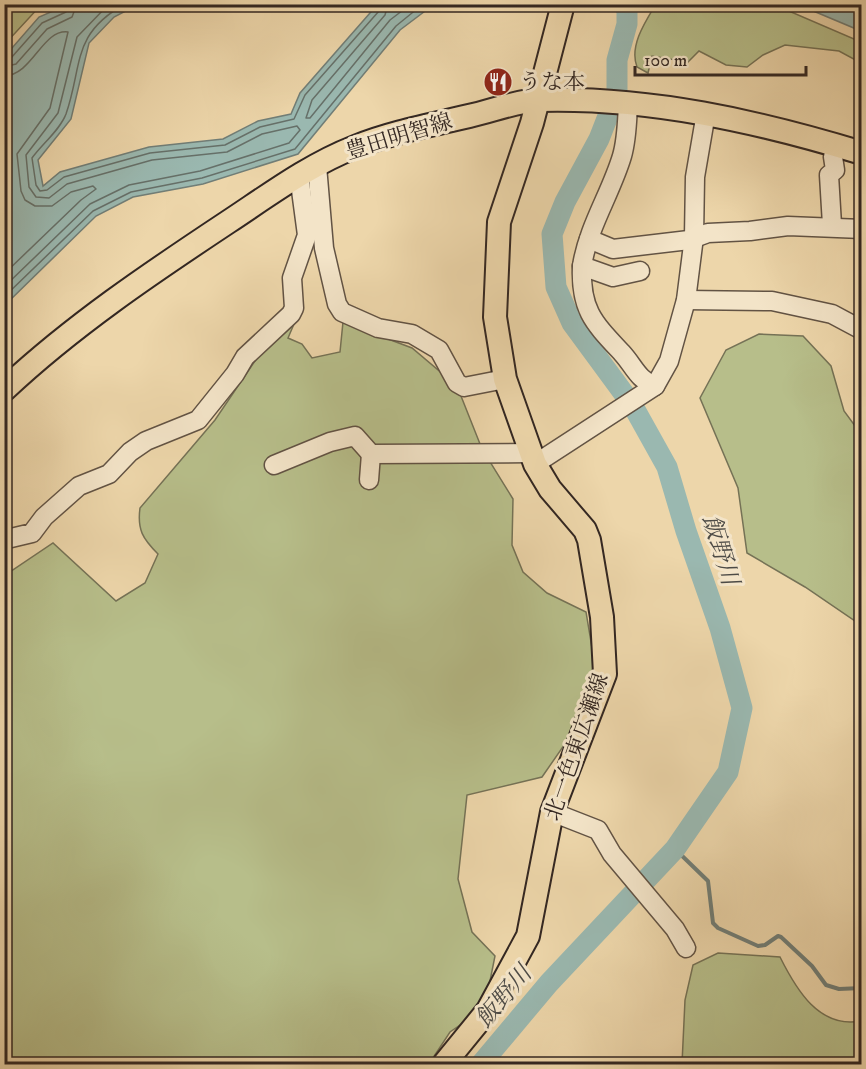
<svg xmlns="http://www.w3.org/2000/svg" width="866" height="1069" viewBox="0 0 866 1069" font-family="'IM FELL DW Pica','Noto Serif JP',serif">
  <rect width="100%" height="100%" fill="#edd6aa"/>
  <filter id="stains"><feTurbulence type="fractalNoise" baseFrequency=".00333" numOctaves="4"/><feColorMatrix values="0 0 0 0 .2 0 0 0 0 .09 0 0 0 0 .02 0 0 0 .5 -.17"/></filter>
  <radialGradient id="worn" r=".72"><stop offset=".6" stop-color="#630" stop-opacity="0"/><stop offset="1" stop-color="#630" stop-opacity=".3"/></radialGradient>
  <g fill="#b7be8a" stroke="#757256" stroke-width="1.5">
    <polygon points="5,4 41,5 5,44 4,5"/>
    <path d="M656,4l119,1 86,37v21l-22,-12 -54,-6 -22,10 -16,12 -21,-2 -27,-14 -11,11 -36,-6 -4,17 -11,-6c-8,-21 8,-45 19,-63z"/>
    <path d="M297,317l-9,21 14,6 10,14 28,-6 3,-30 69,26 45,38 25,63 31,50 -1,46 11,27 24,21 39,19 10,60 -20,56 -34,49 -75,18 -9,84 14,53 23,24 -6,30 -14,29 -25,17 -21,32h-424l-1,-488 49,-33 63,58 29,-18 13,-29c-15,-15 -21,-24 -18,-46l75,-88 46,-68z"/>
    <polygon points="759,334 803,336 831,366 844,411 861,434 861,625 805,587 747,553 738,488 700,398 726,350"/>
    <path d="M718,953l62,4c16,32 39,72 81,64v43h-179l3,-64 8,-35z"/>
  </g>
  <g fill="#9ab8b0" stroke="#717e77" stroke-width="1.5">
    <polygon points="67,5 137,5 114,17 89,43 71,119 38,160 43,186 60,172 149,147 223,139 258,121 291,114 300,93 377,5 433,5 400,30 298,154 203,184 133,197 96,216 5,305 5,56 39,17"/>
    <polygon points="799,5 861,5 861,31"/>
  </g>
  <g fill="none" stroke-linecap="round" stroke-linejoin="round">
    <g stroke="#667069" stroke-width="1.5">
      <path d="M125,4c-54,30 -42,61 -59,110 -6,16 -24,30 -34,44l4,27 4,6 7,-1 17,-13 86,-24 75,-8 35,-18 34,-8 11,-24 74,-84 2,-7"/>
      <polyline points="388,4 385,15 312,100 306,118 310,118 390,20 411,4"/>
      <polyline points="4,60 11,58 42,23 66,12 70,4"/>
      <polyline points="4,67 16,64 47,29 72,17 77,4"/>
      <path d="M4,76c29,-1 38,-47 64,-44l-18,76 -33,46 4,37 4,9 10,6h17l19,-14 22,-6 3,3 -15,11 -77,74"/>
      <polyline points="4,287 90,204 129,185 200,171 289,143 300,130 297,126 262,134 227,152 152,160 67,184 49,198 36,197 29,187 26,155 58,113 77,37 109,4"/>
      <polyline points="4,297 93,211 131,192 202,178 295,149 396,26 423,4"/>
    </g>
    <polyline stroke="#717e77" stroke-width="4" points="675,849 708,881 713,923 718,928 758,946 765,945 778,936 781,937 812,966 826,985 839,989 862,988"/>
    <polyline stroke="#9ab8b0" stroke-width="21" points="481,1064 549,983 675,849 728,772 742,708 720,628 686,531 667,467 633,406 572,323 556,287 552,234 565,202 599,139 617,93 617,60 627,24 627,10 623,4"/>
    <g stroke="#625344" stroke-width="21">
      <g id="minor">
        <polyline points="317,166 324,248 337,304 342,312 378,328 412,334 439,350 457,383 464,387 505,379"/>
        <polyline points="832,225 829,175 835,170 833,157 836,145"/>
        <polyline points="589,239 613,249 689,240 708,233 750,231 788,226 862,229"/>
        <path d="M582,266c6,-39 29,-73 40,-110 5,-17 5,-35 6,-52"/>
        <path d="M640,271l-27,6 -31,-11c-2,44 12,57 40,87 12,13 16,27 33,33"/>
        <polyline points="686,300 772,301 832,314 862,330"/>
        <polyline points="535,464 655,386 669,361 686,300 694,237 695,177 706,113"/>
        <polyline points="274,465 330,442 355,436 371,454 531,453"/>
        <polyline points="369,480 371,454"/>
        <polyline points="11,538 32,533 44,517 79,486 109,474 130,452 146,441 198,420 235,374 245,357 291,314 294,308 292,278 307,235 299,175"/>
        <polyline points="552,812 598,830 612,854 675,929 686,948"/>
      </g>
    </g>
    <g stroke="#332722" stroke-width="26">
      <g id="major">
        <path d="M4,390c68,-64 147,-117 224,-168 41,-27 81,-57 127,-75 37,-15 76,-22 114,-31 23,-5 47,-15 70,-16 110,-3 218,21 323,53"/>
        <polyline points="444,1064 488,1010 528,936 552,812 605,674 602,617 589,540 585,530 550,489 535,464 505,379 495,317 499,222 532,123 563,4"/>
      </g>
    </g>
    <use href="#minor" stroke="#f3e4c8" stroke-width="18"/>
    <use href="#major" stroke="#edd6aa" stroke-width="22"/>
  </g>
  <defs>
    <g id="restaurant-disc" transform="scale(1.5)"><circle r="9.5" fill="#8f2418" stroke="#f3e4c8"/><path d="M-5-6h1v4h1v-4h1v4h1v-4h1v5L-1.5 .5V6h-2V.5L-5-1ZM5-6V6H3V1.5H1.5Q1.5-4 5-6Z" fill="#fff"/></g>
  </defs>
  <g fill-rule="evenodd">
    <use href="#restaurant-disc" x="498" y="82"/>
  </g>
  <g text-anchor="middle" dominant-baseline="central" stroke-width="6" stroke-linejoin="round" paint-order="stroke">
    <g font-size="22" fill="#332722" stroke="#f3e4c8" text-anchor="start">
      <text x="519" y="82">うな本</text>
    </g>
    <g font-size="22" fill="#332722" stroke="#f3e4c8">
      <text transform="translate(399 137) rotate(-17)">豊田明智線</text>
      <text transform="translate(577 747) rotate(-71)">北一色東広瀬線</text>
    </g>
    <g font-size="24" font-style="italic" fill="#4d4b46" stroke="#f3e4c8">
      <text transform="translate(720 550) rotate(73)">飯野川</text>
      <text transform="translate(504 997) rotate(-50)">飯野川</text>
    </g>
  </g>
  <rect width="866" height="1069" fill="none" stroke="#edd6aa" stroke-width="24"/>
  <rect x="6" y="6" width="854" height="1057" fill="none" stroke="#332722" stroke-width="3"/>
  <rect x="12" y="12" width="842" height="1045" fill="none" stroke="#332722" stroke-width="1.5"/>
  <path d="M635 66v9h171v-9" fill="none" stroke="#332722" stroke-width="3"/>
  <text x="644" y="66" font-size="18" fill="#332722" stroke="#f3e4c8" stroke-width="4.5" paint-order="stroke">100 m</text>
  <rect width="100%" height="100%" filter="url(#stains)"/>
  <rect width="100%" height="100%" fill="url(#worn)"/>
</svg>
